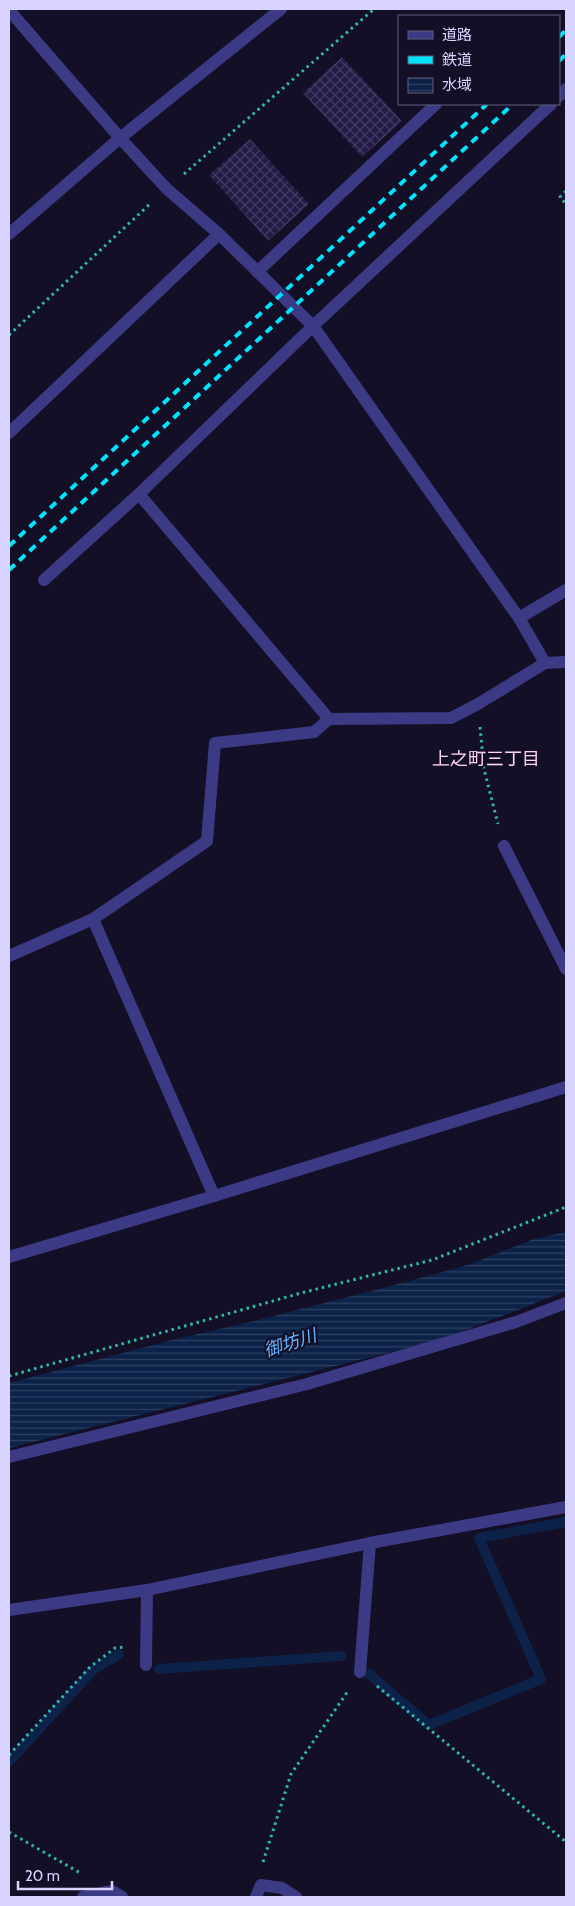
<svg xmlns="http://www.w3.org/2000/svg" width="575" height="1906" viewBox="0 0 575 1906" font-family="Cabin,'Noto Sans JP',sans-serif">
  <defs>
    <pattern id="water-rules" width="6" height="5" patternUnits="userSpaceOnUse" patternTransform="scale(1.25)"><rect width="6" height="5" fill="#0c2248"/><path d="M0 2.5h6" fill="none" stroke="#2f4163"/></pattern>
    <pattern id="building-cross-hatch" width="8" height="8" patternUnits="userSpaceOnUse" patternTransform="scale(1.25)"><rect width="8" height="8" fill="#241b47"/><path d="M0 0l8 8M0 8l8-8" fill="none" stroke="#433b63"/></pattern>
  </defs>
  <rect width="100%" height="100%" fill="#130f26"/>
  <polygon fill="url(#water-rules)" points="566,1232 566,1291 443,1339 9,1448 9,1383 172,1340 254,1321 410,1281 471,1264 534,1239"/>
  <g fill="none" stroke-linecap="round" stroke-linejoin="round">
    <g stroke="#0c2248" stroke-width="10">
      <polyline points="159,1669 342,1656"/>
      <polyline points="369,1674 429,1725 541,1679 479,1538 566,1522"/>
      <polyline points="9,1762 93,1670 119,1654"/>
    </g>
  </g>
  <g fill="url(#building-cross-hatch)">
    <polygon points="342,57 402,121 362,157 303,93"/>
    <polygon points="250,139 309,204 268,241 209,175"/>
  </g>
  <g fill="none" stroke-linecap="round" stroke-linejoin="round">
    <g stroke="#2fb8b0" stroke-width="3" stroke-dasharray="2.5 4" stroke-linecap="butt">
      <polyline points="184,174 374,9"/>
      <polyline points="566,191 560,197 566,204"/>
      <polyline points="9,335 151,203"/>
      <polyline points="480,727 484,769 498,824"/>
      <polyline points="9,1376 301,1293 432,1260 566,1207"/>
      <polyline points="377,1686 566,1842"/>
      <polyline points="9,1755 90,1667 115,1648 125,1647"/>
      <polyline points="9,1832 82,1874"/>
      <polyline points="263,1862 291,1774 348,1691"/>
    </g>
    <g stroke="#3d3a85" stroke-width="12">
      <polyline points="9,10 120,138 167,189 219,234 313,326 519,618 545,663 566,662"/>
      <polyline points="559,96 566,89"/>
      <polyline points="9,234 120,138 281,9"/>
      <polyline points="257,272 436,104"/>
      <polyline points="9,433 219,234"/>
      <polyline points="44,580 139,494"/>
      <polyline points="519,618 566,590"/>
      <polyline points="329,719 139,494 313,326 551,104"/>
      <polyline points="504,846 566,969"/>
      <polyline points="9,956 93,919"/>
      <polyline points="214,1196 93,919 207,841 215,743 314,732 329,719 451,718 478,704 545,663"/>
      <polyline points="9,1457 307,1384 516,1322 566,1303"/>
      <polyline points="9,1610 147,1590 370,1543 566,1507"/>
      <polyline points="146,1665 147,1590"/>
      <polyline points="360,1672 370,1543"/>
      <polyline points="83,1897 112,1891 122,1897"/>
      <polyline points="256,1897 261,1885 282,1888 296,1897"/>
    </g>
    <polyline stroke="#3d3a85" stroke-width="12" points="9,1257 214,1196 566,1087"/>
    <g stroke="#00e5ff" stroke-width="4" stroke-dasharray="8 6" stroke-linecap="butt">
      <polyline points="559,37 566,30"/>
      <polyline points="559,61 566,54"/>
      <polyline points="9,546 487,104"/>
      <polyline points="9,570 513,104"/>
    </g>
  </g>
  <g text-anchor="middle" dominant-baseline="central" stroke-width="4.5" stroke-linejoin="round" paint-order="stroke">
    <g font-size="18" fill="#ffd6f0" stroke="#130f26">
      <text x="486" y="759">上之町三丁目</text>
    </g>
    <g font-size="18" font-style="italic" fill="#62b6ff" stroke="#130f26">
      <text transform="translate(290 1343) rotate(-18)">御坊川</text>
    </g>
  </g>
  <rect width="575" height="1906" fill="none" stroke="#d9d4ff" stroke-width="20"/>
  <rect x="398" y="15" width="162" height="90" fill="#130f26" stroke="#625e7d"/>
  <rect x="408" y="31" width="25" height="8" fill="#3d3a85" stroke="#625e7d"/>
  <text x="442" y="40" font-size="15" fill="#d9d4ff">道路</text>
  <rect x="408" y="56" width="25" height="8" fill="#00e5ff" stroke="#625e7d"/>
  <text x="442" y="65" font-size="15" fill="#d9d4ff">鉄道</text>
  <rect x="408" y="78" width="25" height="15" fill="url(#water-rules)" stroke="#625e7d"/>
  <text x="442" y="90" font-size="15" fill="#d9d4ff">水域</text>
  <path d="M18 1881v8h94v-8" fill="none" stroke="#d9d4ff" stroke-width="2.5"/>
  <text x="25" y="1881" font-size="15" fill="#d9d4ff" stroke="#130f26" stroke-width="4" paint-order="stroke">20 m</text>
</svg>
